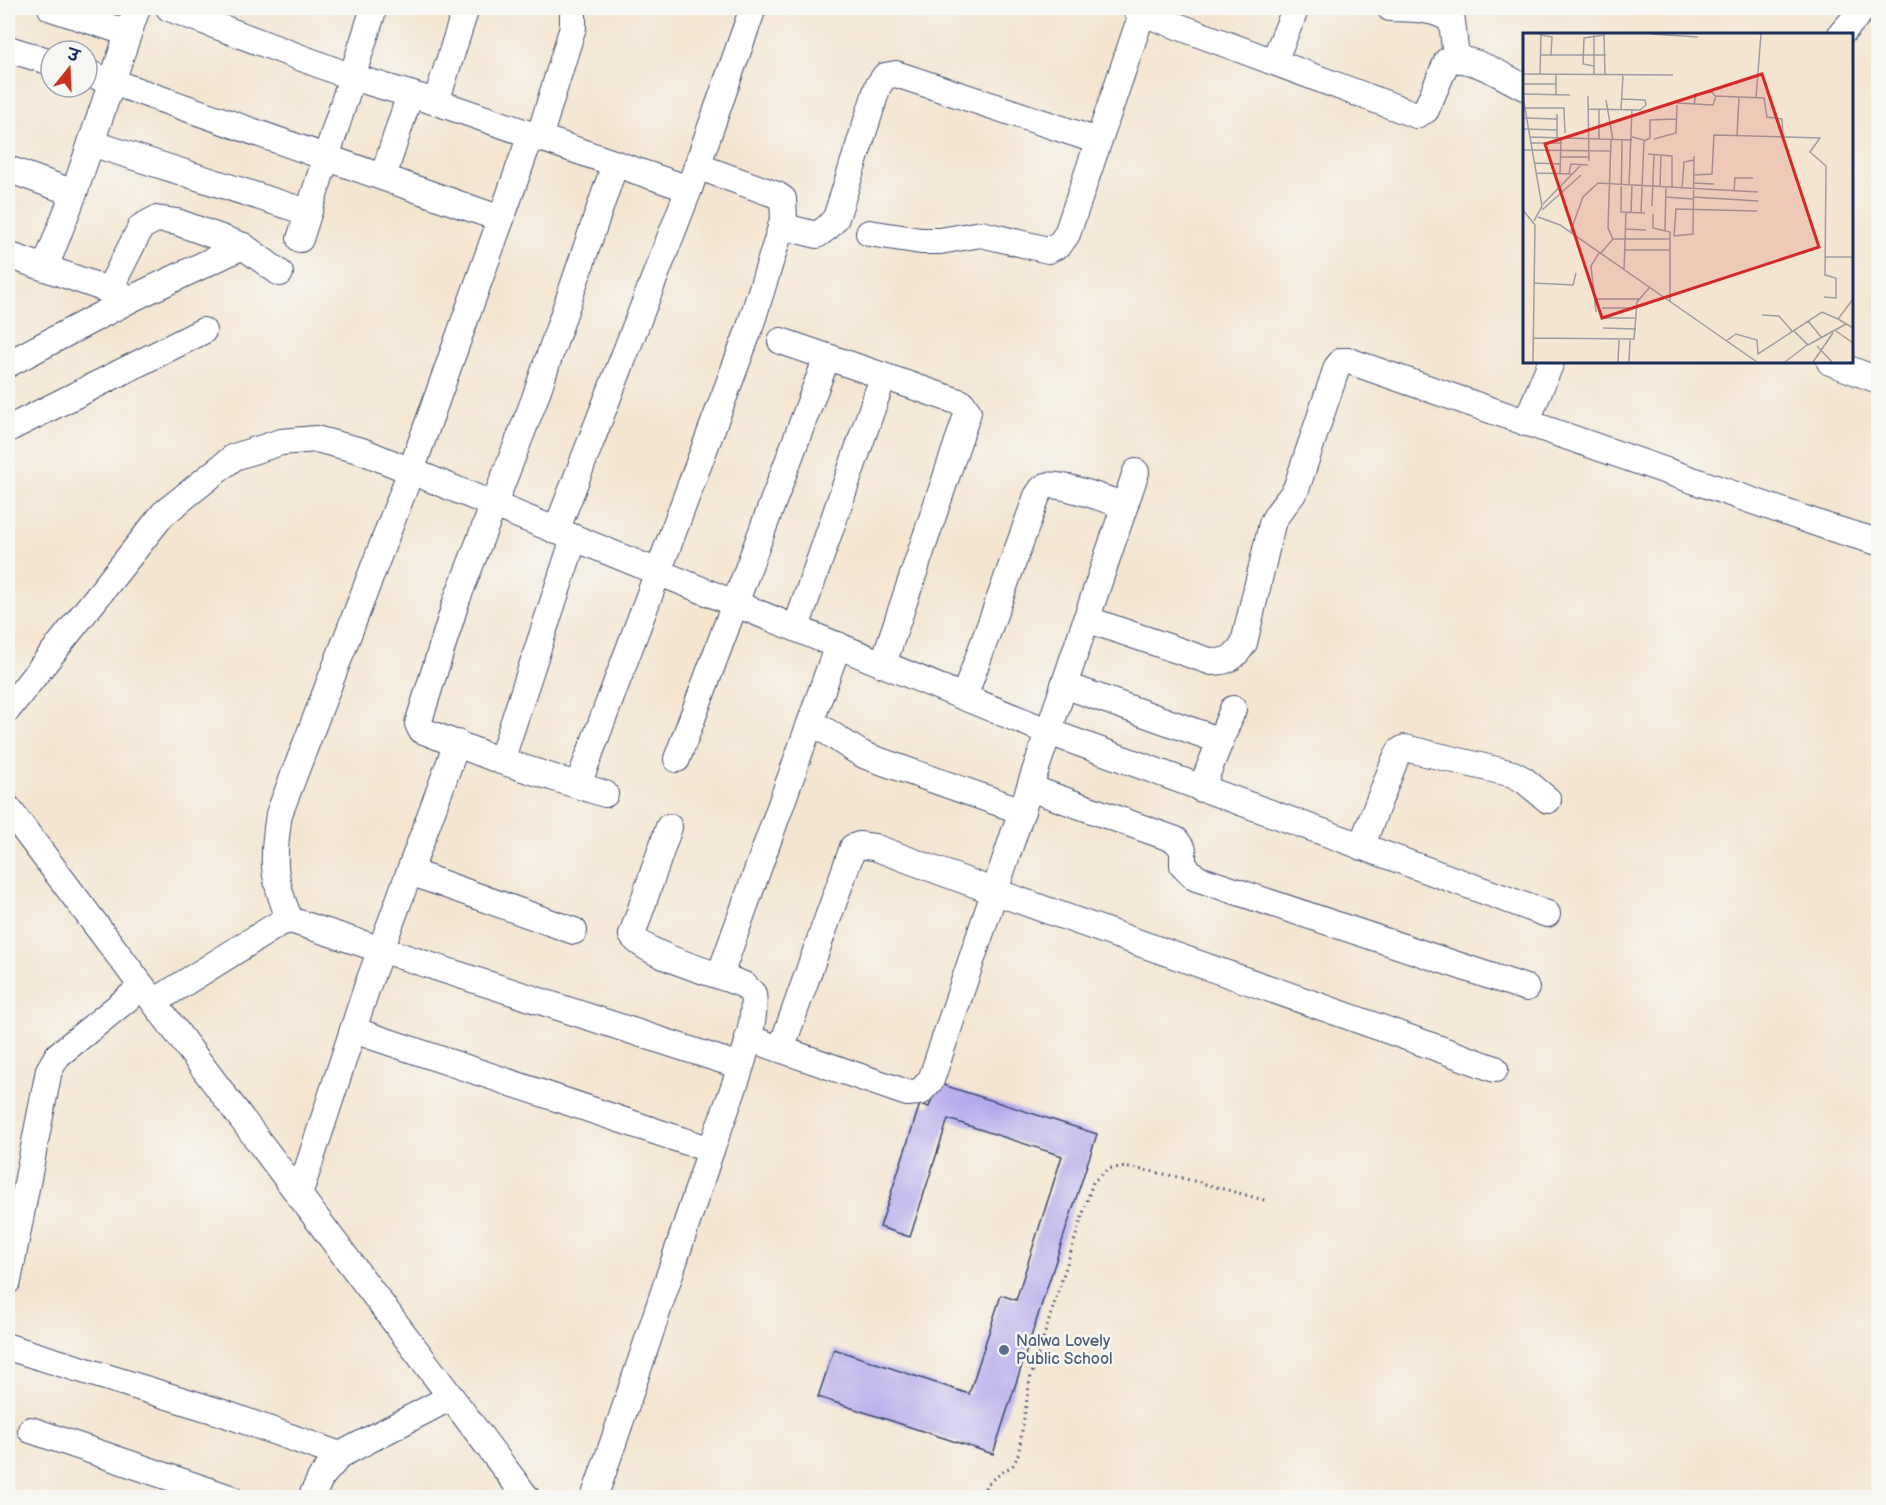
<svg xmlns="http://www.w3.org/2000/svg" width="1886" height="1505" viewBox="0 0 1886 1505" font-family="'Balsamiq Sans','Playpen Sans Deva',sans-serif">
  <rect width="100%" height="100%" fill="#f6f6f2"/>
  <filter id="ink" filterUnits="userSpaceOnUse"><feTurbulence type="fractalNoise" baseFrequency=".0167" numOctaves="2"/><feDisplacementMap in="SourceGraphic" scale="12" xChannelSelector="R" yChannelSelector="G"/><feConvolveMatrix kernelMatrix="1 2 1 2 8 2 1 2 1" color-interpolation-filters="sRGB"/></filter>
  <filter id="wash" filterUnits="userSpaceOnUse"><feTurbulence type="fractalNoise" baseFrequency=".008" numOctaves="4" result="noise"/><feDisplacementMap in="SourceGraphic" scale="24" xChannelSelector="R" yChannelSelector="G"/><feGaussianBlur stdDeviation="1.35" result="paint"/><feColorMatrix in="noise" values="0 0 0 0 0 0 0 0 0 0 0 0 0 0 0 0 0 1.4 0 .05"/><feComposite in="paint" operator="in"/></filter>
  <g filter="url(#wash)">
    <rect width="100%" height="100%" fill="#f4e5d0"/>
    <g id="blocks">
      <polygon fill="#b4a9eb" points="937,1083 1097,1134 993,1454 818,1397 834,1349 969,1394 1001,1295 1016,1300 1062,1156 948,1119 910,1237 880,1227 920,1104 929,1107"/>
    </g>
  </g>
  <g filter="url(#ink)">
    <use href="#blocks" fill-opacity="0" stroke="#3c4a6f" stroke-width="1.5"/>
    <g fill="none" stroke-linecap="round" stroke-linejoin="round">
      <g stroke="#3c4a6f" stroke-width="28">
        <g id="minor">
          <polyline points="51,8 128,33"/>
          <polyline points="169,8 352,77 436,102 689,189"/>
          <path d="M1390,8c21,1 44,-1 62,13l4,37"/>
          <path d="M1137,11l279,104 10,-5 21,-49c24,-7 56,16 77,26"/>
          <polyline points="1841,34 1864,8"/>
          <polyline points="8,49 51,62"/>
          <polyline points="1274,61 1296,8"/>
          <polyline points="87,73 501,219"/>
          <polyline points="436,102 466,8"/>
          <polyline points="539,138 573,27 573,8"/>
          <polyline points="91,143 307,212"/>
          <polyline points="8,169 74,193"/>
          <polyline points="383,177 410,94"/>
          <polyline points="781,226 817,235 828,227 836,218 878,86 885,76 896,74 1098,141"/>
          <polyline points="869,233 921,241 940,241 981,234 1048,250 1060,244 1067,234 1137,28"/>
          <polyline points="300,239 374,8"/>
          <polyline points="8,255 123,295"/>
          <polyline points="45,268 74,193 137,8"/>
          <polyline points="109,290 141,227 156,219 177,222 243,246 280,273"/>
          <polyline points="781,341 962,403 968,412 883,664"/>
          <polyline points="1830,362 1878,380"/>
          <polyline points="8,364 133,298 243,246"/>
          <polyline points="1526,423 1551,362"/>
          <polyline points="8,429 203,331"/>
          <polyline points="556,531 689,189 753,8"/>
          <path d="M1086,619l126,43c17,0 23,-5 32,-19l28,-119c6,-14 16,-22 24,-35l41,-122 5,-6h7l479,166 50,15"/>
          <polyline points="796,628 883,377"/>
          <polyline points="1064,685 1221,741"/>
          <path d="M964,697l73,-201c3,-4 4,-8 9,-10 15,-4 62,15 79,19"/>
          <polyline points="8,709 163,514 234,457 281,442 316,439 362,451 1049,732 1547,914"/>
          <path d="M811,723c21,9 34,23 55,33l156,55"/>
          <polyline points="677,759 827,357"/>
          <polyline points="501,761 574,538"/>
          <polyline points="578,785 749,330 784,218 783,199 777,195 697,166"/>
          <polyline points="1030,788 1176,840 1183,850 1183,865 1196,878 1526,988"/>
          <polyline points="1201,789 1233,709"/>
          <polyline points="605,794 501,761 421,730 418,724 457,599 534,401 615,164"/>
          <polyline points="8,808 527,1498"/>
          <polyline points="1361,847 1395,760 1400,751 1405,748 1513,774 1524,780 1548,800"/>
          <polyline points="410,872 574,931"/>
          <path d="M290,920c-18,-43 -18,-60 -11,-106l132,-343 120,-336"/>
          <polyline points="720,975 838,645"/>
          <polyline points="154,1002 280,923 290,920 740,1066"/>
          <polyline points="353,1030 711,1150"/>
          <polyline points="748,1038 907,1093 920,1092 931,1080 1136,472"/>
          <path d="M781,1049l69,-193 3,-9 6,-2 15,2c206,78 414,146 621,222"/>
          <polyline points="299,1195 367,987 457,743"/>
          <polyline points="8,1281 49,1070 58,1055 142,987"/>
          <polyline points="8,1347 223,1413 340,1455"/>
          <polyline points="31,1430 230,1498"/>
          <polyline points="311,1498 321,1477 340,1455 451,1397"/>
          <path d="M594,1498c41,-117 79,-234 118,-351 13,-37 47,-116 41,-153l-9,-9c-26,-11 -98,-29 -112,-50l37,-108"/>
        </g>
      </g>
      <path stroke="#3c4a6f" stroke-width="3" stroke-dasharray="1.5 4.5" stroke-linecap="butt" d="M978,1498l12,-17 23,-16 5,-9 12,-76 63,-198c6,-5 12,-12 19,-14 27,-5 124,25 156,33"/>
      <use href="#minor" stroke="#fff" stroke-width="26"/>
    </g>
  </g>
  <circle fill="#5c6f8a" stroke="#f6f6f2" stroke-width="2" cx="1004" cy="1350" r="6"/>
  <g text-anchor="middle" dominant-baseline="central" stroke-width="5" stroke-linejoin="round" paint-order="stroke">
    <g font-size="16" fill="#4e5e75" stroke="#f6f6f2" text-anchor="start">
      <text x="1016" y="1341">Nalwa Lovely<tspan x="1016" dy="18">Public School</tspan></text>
    </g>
  </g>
  <g transform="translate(1523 33)">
    <rect width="330" height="330" fill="#f4e5d0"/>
    <path fill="none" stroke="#9d9ca2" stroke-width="1.5" d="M128,1l47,3M18,2l11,2 -1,18M18,22h65M71,33l-11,-2 1,-26 20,-3 1,40M0,41l150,1M17,41l1,-40M71,42v-40M0,51h33M0,61l47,1M33,62v-20M65,63l1,65M0,64l19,109 -8,15M233,65l5,-64M83,67l7,40M154,70l36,2 3,-9 48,2 3,19 15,2 1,17M171,71l2,-10 16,-2 3,4M1,75h40l1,25M65,76l52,1 6,-5 -1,-5 -23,-1M76,76v31M98,76l2,-34M0,85l34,1M0,96l34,1M214,103l2,-38M7,104l102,3M109,104l12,3 -3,73M34,105v-24M131,106l22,-6 1,-28M88,107l-3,88 5,11M99,107l-1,72 24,1M121,108l6,-3v-18l27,-1M8,110h30M0,117l88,1M125,121l24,2v32M38,124h28M12,130l26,1M13,140l36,1M37,140l1,-34M46,141l2,-10 17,1M171,142l18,-1 2,-39 106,3 -10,14 16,14 -1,109 11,3v20l-12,-1M170,150l21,1M106,152l3,-76M137,154l1,-32M159,156l2,-27 10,-2M211,158l1,-13h18M143,164l27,2M170,164l65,4M20,171l39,-40M129,173l2,-52M0,177l12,15 -2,137M19,177l39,-35M108,180l1,-28M130,181v14l17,4v70M15,184l22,8 197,137M102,196l21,1M142,197l1,-43M47,200l13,-36 15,-14 160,9M151,203l2,-27 81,2M151,203l19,-2 1,-78M101,217h46M77,221l13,-15h57M302,224h28M101,237l2,-57M11,250l39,2 3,-12M72,266h44M330,266l-15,20 15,9M79,275h35M73,279l-5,-46 8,-13M239,282l17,1 13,15M81,285h32M285,288l14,17M80,295l33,1M270,297l15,15 38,-21M313,298l17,12M11,305l100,1 3,-37 12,-14M203,308l10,-7 21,6 1,14 64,-42 16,7M294,313l15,16M95,329l1,-22M106,329l1,-22M262,329l22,-17M290,329l20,-29"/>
    <path fill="#d62828" fill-opacity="0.15" stroke="#d62828" stroke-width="3" d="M239,41l57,173 -217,71 -57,-174z"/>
    <rect width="330" height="330" fill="none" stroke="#1b2f5e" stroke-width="3"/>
  </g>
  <rect width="1886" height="1505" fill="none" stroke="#f6f6f2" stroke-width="30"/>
  <g transform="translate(69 69) rotate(18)"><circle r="28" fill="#f6f6f2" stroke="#9ea6b7" stroke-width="1.5"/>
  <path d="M0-4.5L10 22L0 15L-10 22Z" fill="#c8321e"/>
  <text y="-9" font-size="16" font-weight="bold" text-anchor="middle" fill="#1b2f5e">उ</text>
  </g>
</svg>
